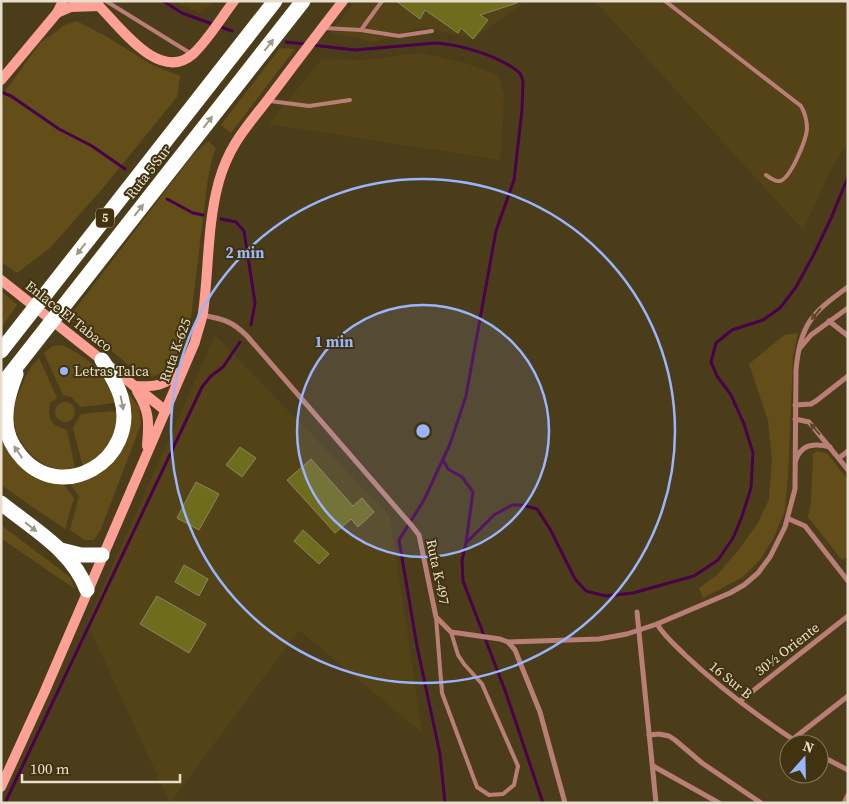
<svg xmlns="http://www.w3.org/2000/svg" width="849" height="804" viewBox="0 0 849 804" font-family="'Source Serif 4',serif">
  <rect width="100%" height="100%" fill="#4c3d1a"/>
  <g fill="#544316">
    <polygon points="172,1 214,1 200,13"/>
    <polygon points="355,1 526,1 473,39 423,27 374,42 331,33"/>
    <polygon points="595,1 848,1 848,142 829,174 803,230"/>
    <polygon points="422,53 465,63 498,75 504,97 500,160 269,124 322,59 363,60"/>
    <polygon points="215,335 390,516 422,733 299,630 170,803 87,623"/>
  </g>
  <g fill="#634e1a">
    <polygon points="77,21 109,38 152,65 180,76 177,97 103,188 50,248 17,273 1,262 1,97 40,43 65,25"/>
    <polygon points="280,48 295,49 231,133 221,125"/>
    <polygon points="208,141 216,149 213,155 208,177 190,325 179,353 168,370 152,377 139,374 70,316 192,156"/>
    <polygon points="1,291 17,305 1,328"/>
    <polygon points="798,333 793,357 788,477 785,511 774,537 761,559 743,577 703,598 699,588 717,575 740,548 758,523 769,499 772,460 768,421 749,364 784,335"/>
    <path d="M61,345c17,6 47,28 52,46 1,4 1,8 1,12l-33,4 -10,-10 -8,-2 -19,-42 9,-7z"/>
    <path d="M39,358l18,40 -7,5c-2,17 0,22 17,27l8,38c-5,0 -11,2 -16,1 -25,-3 -49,-33 -46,-59 1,-7 5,-15 8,-22 4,-11 9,-22 18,-30z"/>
    <polygon points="127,391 139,408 141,424 101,529 94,540 85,540 70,530 79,496 69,482 89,479 119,455 127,441 130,423"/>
    <circle cx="65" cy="412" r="10"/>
    <polygon points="115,411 117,419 109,448 83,467 73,428 81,414"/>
    <polygon points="1,438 7,451 23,466 62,482 74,498 65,529 1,485"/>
    <polygon points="817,451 827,453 848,480 848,556 842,560 808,517 811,503 813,454"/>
    <polygon points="1,525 70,577 75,589 1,538"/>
  </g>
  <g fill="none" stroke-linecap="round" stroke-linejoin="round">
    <g stroke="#49014b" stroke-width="3">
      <polyline points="163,1 182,13 232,31"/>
      <polyline points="286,42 305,44"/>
      <path d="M312,45l43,5 81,-7c27,2 63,13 84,30l3,8 -1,29 -8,70 -18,51 -30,165 -16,48 -26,56 -25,40 18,106 23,108 5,49"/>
      <polyline points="1,92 11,96 59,129 92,146 125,169"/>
      <polyline points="167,199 193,213 203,215"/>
      <polyline points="221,219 236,222 244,231 255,303 251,325"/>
      <polyline points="443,460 448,469 462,477 473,492 466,543"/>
      <polyline points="5,803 202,387 211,376 223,367 240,342"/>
      <polyline points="543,803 506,693 463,581 462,560 466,543 494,515 512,505 522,505 537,509 550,529 575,579 586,591 606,596 633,593 694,576 718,560 733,538 741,519 751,488 753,453 744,424 731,395 717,376 711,362 716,343 732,330 763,320 780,308 796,287 814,254 832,216 848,177"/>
    </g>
  </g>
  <g fill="#6f6c1d" stroke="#878760">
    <polygon points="396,1 517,1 517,3 480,15 488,20 473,39 461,28 458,33 425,10 420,19"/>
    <polygon points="240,447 256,458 242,477 226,465"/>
    <polygon points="311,459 353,506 362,498 374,512 358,527 351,519 335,533 287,480"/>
    <polygon points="196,482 219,494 199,530 177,518"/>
    <polygon points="303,530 329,554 319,564 294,541"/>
    <polygon points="184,565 208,579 199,596 175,582"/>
    <polygon points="157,596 206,624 189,653 140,624"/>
  </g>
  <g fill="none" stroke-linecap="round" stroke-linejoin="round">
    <g stroke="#b97f77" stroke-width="4">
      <polyline points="106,1 190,53"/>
      <path d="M665,1l136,105c4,7 6,14 6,23 -1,11 -16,49 -27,52 -5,1 -10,-3 -14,-6"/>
      <polyline points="324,28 361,30 382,1"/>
      <polyline points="361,30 399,36 432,31"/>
      <polyline points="270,101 309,106 350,100"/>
      <polyline points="436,617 442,693 477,787 489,795 503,794 514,785 518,766 482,684 464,664 458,655 451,632"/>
    </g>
    <g stroke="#b97f77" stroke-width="5">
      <path d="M202,315c21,4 30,6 45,21l165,190 7,9 17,82 15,15 49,7 8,3 7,8 25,62 25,91"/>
      <polyline points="829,321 848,336"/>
      <polyline points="800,348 811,335 848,308"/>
      <polyline points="795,405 811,404 816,401 848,376"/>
      <polyline points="795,419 809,422 848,470"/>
      <polyline points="839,458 848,451"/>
      <path d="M796,460c5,-16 19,-17 34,-13"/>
      <polyline points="789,519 805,526 848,581"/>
      <polyline points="637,612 656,803"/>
      <path d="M657,624c7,12 18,21 28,31 35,33 75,63 115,89"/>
      <path d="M508,642l91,-3 28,-5 30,-10 73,-31 14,-8 14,-12 12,-16 15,-30 10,-38 1,-119c4,-46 16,-57 52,-83"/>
      <polyline points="740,701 848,616"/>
      <polyline points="649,735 659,734 669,736 675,740 702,763 761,803"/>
      <polyline points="793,739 848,696"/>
      <polyline points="819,755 848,770"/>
      <polyline points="653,766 719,803"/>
      <polyline points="844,803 848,795"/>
    </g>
    <g stroke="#fda196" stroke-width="10">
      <path d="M94,1c23,21 64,84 99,53 16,-15 28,-36 41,-53"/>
      <polyline points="57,13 71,7 99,6"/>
      <polyline points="1,80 57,13 63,1"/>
      <polyline points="1,280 166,411"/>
      <path d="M134,386c22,1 30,0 47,-15"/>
      <path d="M137,391c13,21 12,32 10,55"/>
      <path d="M1,787l43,-94 151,-351c2,-9 6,-19 8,-29 6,-44 4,-89 16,-132 11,-38 28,-54 50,-83 25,-33 49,-65 74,-97"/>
    </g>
    <g stroke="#fff" stroke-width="15">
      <polyline points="1,351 275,1"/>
      <path d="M16,374c-5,13 -10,27 -10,41 -1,14 4,28 13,39 41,53 121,6 102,-57 -4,-14 -12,-26 -19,-37"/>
      <polyline points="1,386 303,1"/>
      <path d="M1,503c32,26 71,47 86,87"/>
      <polyline points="61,550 81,555 102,555"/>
    </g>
  </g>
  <defs><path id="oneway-solid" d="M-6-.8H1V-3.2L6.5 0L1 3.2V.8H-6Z" transform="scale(1.25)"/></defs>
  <g fill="#a09987">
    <use href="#oneway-solid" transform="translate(269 45) rotate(-52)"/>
    <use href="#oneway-solid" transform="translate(208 122) rotate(-52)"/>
    <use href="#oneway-solid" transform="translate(139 210) rotate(-52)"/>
    <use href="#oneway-solid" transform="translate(81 249) rotate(128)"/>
    <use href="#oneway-solid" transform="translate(122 403) rotate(79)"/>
    <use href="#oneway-solid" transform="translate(18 452) rotate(-125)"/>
    <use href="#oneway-solid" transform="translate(31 527) rotate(38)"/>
  </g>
  <g fill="#5f4629">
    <use href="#oneway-solid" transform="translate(816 314) rotate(130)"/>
    <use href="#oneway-solid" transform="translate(815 429) rotate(-131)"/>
  </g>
  <circle cx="423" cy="431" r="126" fill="#99b5fd" fill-opacity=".12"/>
  <g fill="none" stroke="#99b5fd" stroke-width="2.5">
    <circle cx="423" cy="431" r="126"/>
    <circle cx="423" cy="431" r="252"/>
  </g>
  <circle fill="#99b5fd" stroke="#41330f" stroke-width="2" cx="64" cy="371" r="5"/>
  <g text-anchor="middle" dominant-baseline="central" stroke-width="4" stroke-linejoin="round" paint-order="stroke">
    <rect fill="#41330f" stroke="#b5ab93" stroke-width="1" x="96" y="208.5" width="18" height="19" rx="4"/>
    <g font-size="12" font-weight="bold" fill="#e7dfcb">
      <text x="105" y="218">5</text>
    </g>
    <g font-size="14" fill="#e7dfcb" stroke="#41330f">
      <text transform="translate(148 172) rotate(-52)">Ruta 5 Sur</text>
      <text transform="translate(69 316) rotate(38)">Enlace El Tabaco</text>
      <text transform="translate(175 350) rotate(-70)">Ruta K-625</text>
      <text transform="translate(438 572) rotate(78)">Ruta K-497</text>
      <text transform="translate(787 649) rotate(-38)">30½ Oriente</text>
      <text transform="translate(731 680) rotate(39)">16 Sur B</text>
    </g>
    <g font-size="14" fill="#e7dfcb" stroke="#41330f" text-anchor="start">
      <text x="74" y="371">Letras Talca</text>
    </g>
  </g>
  <circle cx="423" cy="431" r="8" fill="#99b5fd" stroke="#41330f" stroke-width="2.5"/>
  <g font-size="15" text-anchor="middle" font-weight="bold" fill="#99b5fd" stroke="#41330f" stroke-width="4" stroke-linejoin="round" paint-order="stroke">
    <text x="245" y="258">2 min</text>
    <text x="334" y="347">1 min</text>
  </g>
  <rect width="849" height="804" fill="none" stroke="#e7dfcb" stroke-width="5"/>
  <g transform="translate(804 759) rotate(20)"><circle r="24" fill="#41330f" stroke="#83785a"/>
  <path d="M0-4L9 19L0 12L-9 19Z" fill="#99b5fd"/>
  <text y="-8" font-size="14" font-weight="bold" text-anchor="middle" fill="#e7dfcb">N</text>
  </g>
  <path d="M22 774v8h158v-8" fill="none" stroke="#e7dfcb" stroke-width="2.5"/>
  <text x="30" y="774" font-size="15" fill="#e7dfcb" stroke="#41330f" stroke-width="4" paint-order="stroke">100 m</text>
</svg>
